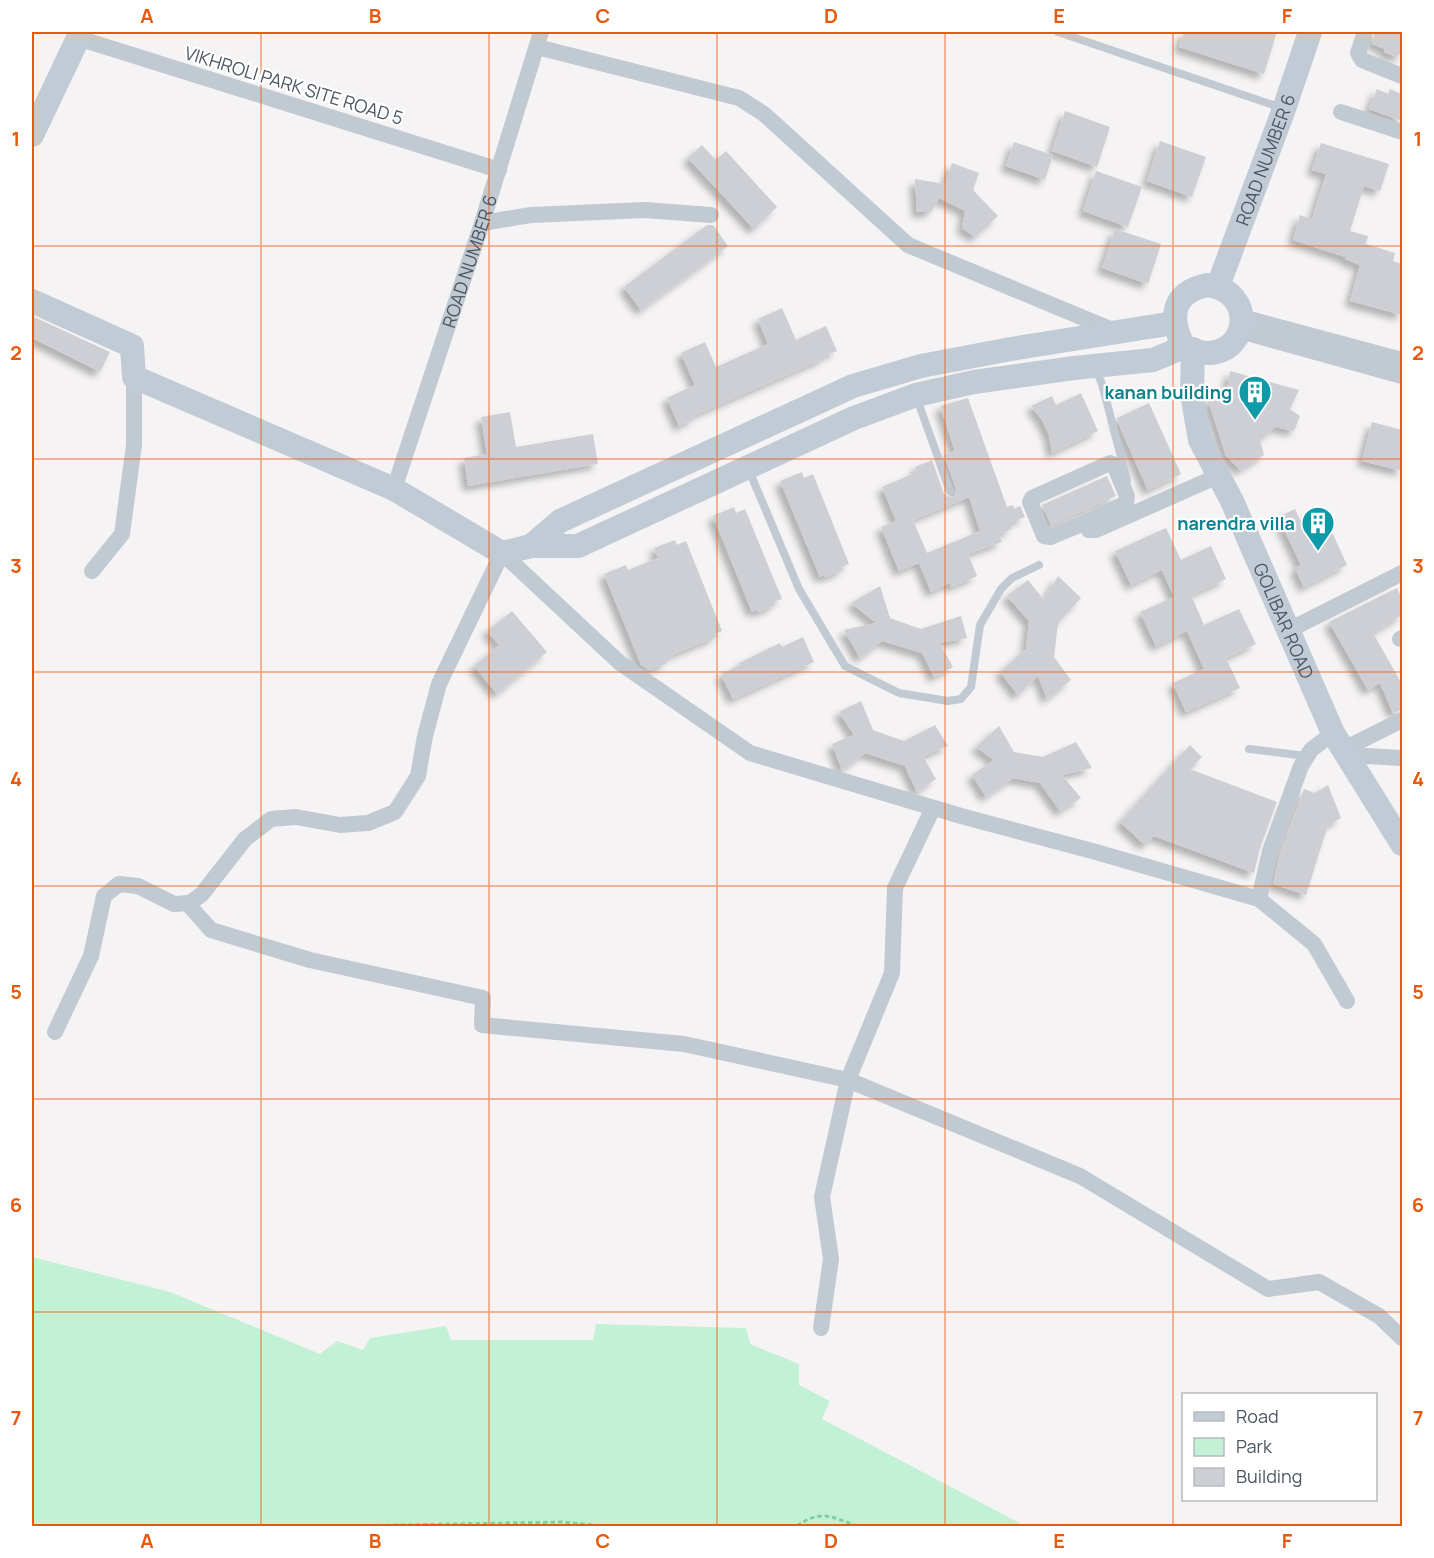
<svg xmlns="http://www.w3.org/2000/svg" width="1434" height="1558" viewBox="0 0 1434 1558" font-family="Manrope,sans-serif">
  <defs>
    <filter id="shadow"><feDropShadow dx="-5.5" dy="5.5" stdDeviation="3" flood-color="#0004"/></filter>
  </defs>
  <rect width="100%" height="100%" fill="#f5f3f3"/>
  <polygon fill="#c3f1d5" points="32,1257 170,1292 320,1354 337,1341 363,1350 370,1338 446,1326 451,1340 593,1340 596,1324 746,1328 750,1344 799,1364 799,1385 830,1401 822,1419 1025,1526 32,1526"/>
  <g fill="#cdcfd5" fill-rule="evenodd" filter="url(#shadow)">
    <polygon points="1184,32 1277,32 1264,74 1179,47"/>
    <polygon points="1375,32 1402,32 1402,56 1398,54 1397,57 1384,52 1385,49 1372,44"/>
    <polygon points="1377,89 1388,94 1390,89 1402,94 1402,121 1369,109"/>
    <polygon points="1065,111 1110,127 1097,167 1052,151"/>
    <polygon points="1160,141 1206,157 1192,197 1147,181"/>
    <polygon points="1014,142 1053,155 1045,180 1006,166"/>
    <polygon points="1321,143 1389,164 1380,191 1364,186 1350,231 1368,236 1366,244 1395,253 1393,261 1402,264 1402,315 1350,301 1360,265 1345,259 1345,257 1293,240 1300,215 1312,219 1326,174 1312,170"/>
    <polygon points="702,145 716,160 726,151 777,207 754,229 688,158"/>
    <polygon points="952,163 979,173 973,190 998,216 975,237 962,228 965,211 939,198 931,212 917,212 915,179 945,184"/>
    <polygon points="1096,171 1142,187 1128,227 1083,211"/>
    <polygon points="707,225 713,225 728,246 641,310 624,287"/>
    <polygon points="1115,229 1161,244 1148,284 1102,268"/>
    <polygon points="782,308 796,340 826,326 837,351 824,356 825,358 693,416 694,419 679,426 667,398 695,385 681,353 705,342 716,367 768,344 758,319"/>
    <polygon points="32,316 110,352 100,372 32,338"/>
    <polygon points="1230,371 1299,390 1290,409 1300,416 1294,431 1275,427 1260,440 1264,455 1240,470 1226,456 1208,400 1227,391"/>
    <polygon points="1081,393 1098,431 1052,453 1049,435 1042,420 1031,406 1052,396 1056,405"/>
    <path d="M968,398l39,109 6,-2 1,4 6,-3 5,11 -15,6 2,6 -13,5 3,8 -34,12 9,22 -26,11 -1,-4 -19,9 -12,-29 -20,8 -18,-44 15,-6 -14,-34 35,-15 -2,-5 17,-7 12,34 5,3 5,-1 2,-7 -12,-34 11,-4 -15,-45zM969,497l11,34 -53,22 -14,-33z"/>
    <polygon points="1149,403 1181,474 1148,490 1121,430 1117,418"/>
    <polygon points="510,412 516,447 593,434 598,464 468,486 464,458 487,454 481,417"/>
    <polygon points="1372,422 1402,430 1402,471 1362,461"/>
    <polygon points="802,472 804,478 813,474 849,564 842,567 843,570 825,577 824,575 820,577 780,481"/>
    <polygon points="1107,476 1116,496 1051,525 1042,505"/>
    <polygon points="734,507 736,513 745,509 782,599 774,602 775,605 758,612 756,609 752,612 713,516"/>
    <polygon points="1295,509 1300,520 1322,510 1347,565 1304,587 1295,568 1301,565 1278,517"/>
    <polygon points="1166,528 1181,560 1211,546 1226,579 1191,595 1204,625 1239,609 1256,644 1226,658 1240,688 1186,712 1173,683 1204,669 1187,631 1156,646 1140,612 1174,597 1162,570 1131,585 1115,551"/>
    <polygon points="675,540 677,545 686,541 722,631 715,634 716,637 672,655 673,656 665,659 667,663 649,670 641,665 604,574 626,565 628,570 658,558 654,548"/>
    <polygon points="1058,576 1081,598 1058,623 1054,657 1071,680 1047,699 1038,676 1018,695 1000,672 1026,649 1029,621 1007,596 1028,580 1044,600"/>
    <polygon points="880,586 890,618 921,629 961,616 967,638 940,643 953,667 934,677 922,653 882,641 860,658 844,630 876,623 851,603"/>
    <polygon points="1397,588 1402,598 1402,615 1373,633 1402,684 1402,710 1393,713 1380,683 1368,690 1329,622"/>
    <polygon points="512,611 547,652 497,694 474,666 499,645 487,631"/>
    <polygon points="803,637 814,662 733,699 721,674 740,665 739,663 780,643 782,647"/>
    <polygon points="861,701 873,730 904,741 935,725 948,746 923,756 936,779 917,792 905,766 865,753 842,770 832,744 854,735 839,712"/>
    <polygon points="999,726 1014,752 1043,757 1076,742 1092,768 1062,775 1081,798 1060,811 1040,783 1013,778 986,797 972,775 994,760 976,747"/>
    <polygon points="1190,745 1202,757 1190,769 1277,802 1260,848 1254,873 1154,836 1145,845 1120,822"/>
    <polygon points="1328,785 1341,818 1328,825 1306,895 1273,884 1280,854 1304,789 1315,793"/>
  </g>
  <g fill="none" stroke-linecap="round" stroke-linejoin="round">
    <g stroke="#7ad0a6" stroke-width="3" stroke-dasharray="4.5 3" stroke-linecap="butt">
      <polyline points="348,1526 564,1522 601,1526"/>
      <path d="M797,1526c24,-17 35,-9 60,0"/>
    </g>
    <g stroke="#c1cad2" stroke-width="8">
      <polyline points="1058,32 1282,108"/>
      <polyline points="1095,368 1102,384 1127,480"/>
      <polyline points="916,396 950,491"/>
      <polyline points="748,468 799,589 845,666 899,693 948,701 961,699 971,687 980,625 1001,589 1012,578 1039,565"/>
      <polyline points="1249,749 1306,756"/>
    </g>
    <g stroke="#c1cad2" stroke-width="16">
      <polyline points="1365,32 1358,53 1362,60 1402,76"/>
      <polyline points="78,38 499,170"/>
      <polyline points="537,47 739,98 764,114 908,245 1117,332"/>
      <polyline points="1341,112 1402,132"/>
      <polyline points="482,223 531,215 645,210 711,215"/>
      <polyline points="1242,317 1402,360"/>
      <polyline points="1240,331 1402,376"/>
      <path id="s1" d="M394,489l88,-266 59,-191"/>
      <polyline points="1084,523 1126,503 1127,496 1114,465 1110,463 1032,498 1030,502 1044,536 1050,537 1084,523 1089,530 1096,530 1218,476"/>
      <polyline points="92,571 122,534 134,445 134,377"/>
      <polyline points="1289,630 1402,573"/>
      <polyline points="1400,639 1402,638"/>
      <polyline points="1344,749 1402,720"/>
      <polyline points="1349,755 1402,758"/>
      <polyline points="1259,899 1270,851 1301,766 1311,750 1333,733"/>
      <polyline points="187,903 211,930 310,960 483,998 482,1025 684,1044 848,1080 1080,1176 1268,1289 1319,1282 1379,1316 1402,1338"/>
      <polyline points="55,1032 91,956 104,896 119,884 138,886 174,904 190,903 202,894 245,839 271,819 296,817 340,825 368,823 395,812 418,776 425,736 439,684 502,553 620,663 750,753 961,816 1096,852 1259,899 1314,944 1347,1001"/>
      <polyline points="821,1328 831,1259 822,1197 848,1080 892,973 895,888 933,808"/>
    </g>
    <g stroke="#c1cbd6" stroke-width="24">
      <polyline points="32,135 81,32"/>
      <path d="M1207,285c49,6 43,68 0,68 -8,0 -16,-4 -23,-6 -15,-29 -13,-54 23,-62z"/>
      <path id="s2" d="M1218,286l66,-177 26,-77"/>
      <polyline points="32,301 132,346 134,377 394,489 502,553 531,546 578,546 854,418 916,395 974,382 1074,368 1153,360 1184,347"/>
      <path id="s3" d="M1193,349l-1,45 8,46 32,61 101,232 69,111"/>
      <polyline points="531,546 560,521 853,386 921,366 1011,349 1174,323"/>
    </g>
  </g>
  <path fill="none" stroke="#e8590c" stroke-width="1.5" stroke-opacity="0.55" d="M261,32v1494M489,32v1494M717,32v1494M945,32v1494M1173,32v1494M32,246h1370M32,459h1370M32,672h1370M32,886h1370M32,1099h1370M32,1312h1370"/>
  <defs>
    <g id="building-pin" transform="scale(1.725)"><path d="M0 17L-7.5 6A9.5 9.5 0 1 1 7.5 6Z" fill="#0f9aa8" stroke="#fff"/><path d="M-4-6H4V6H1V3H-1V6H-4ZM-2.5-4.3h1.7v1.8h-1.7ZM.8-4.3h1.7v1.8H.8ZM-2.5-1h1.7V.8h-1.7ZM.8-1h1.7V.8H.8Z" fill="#fff"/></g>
  </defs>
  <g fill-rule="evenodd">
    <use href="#building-pin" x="1255" y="392"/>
    <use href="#building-pin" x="1318" y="523"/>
  </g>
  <g text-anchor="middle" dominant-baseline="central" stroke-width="4.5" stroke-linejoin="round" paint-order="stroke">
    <g font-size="18" fill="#4a5661" stroke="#fff">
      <text transform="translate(294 85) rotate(17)">VIKHROLI PARK SITE ROAD 5</text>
      <text stroke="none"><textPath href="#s2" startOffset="135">ROAD NUMBER 6</textPath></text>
      <text stroke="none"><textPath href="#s1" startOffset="240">ROAD NUMBER 6</textPath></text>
      <text stroke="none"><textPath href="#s3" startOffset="291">GOLIBAR ROAD</textPath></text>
    </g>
    <g font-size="18" font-weight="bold" fill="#0d838f" stroke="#fff" text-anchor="end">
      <text x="1232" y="392">kanan building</text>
      <text x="1295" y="523">narendra villa</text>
    </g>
  </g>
  <rect width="1434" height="1558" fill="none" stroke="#ffffff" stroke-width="66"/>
  <rect x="1182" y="1393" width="195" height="108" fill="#ffffff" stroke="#b7bbc0" stroke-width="1.5"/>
  <rect x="1194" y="1412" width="30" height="9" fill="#c1cbd6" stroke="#b7bbc0" stroke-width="1.5"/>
  <text x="1236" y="1423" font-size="18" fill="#4a5661">Road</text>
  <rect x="1194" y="1438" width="30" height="18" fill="#c3f1d5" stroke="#b7bbc0" stroke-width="1.5"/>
  <text x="1236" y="1453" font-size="18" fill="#4a5661">Park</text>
  <rect x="1194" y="1468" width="30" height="18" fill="#cdcfd5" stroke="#b7bbc0" stroke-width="1.5"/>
  <text x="1236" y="1483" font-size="18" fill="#4a5661">Building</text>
  <rect x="33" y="33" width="1368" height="1492" fill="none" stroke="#e8590c" stroke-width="2"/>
  <g font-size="20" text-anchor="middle" font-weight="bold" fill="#e8590c">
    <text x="147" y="23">A</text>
    <text x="375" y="23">B</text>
    <text x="603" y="23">C</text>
    <text x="831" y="23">D</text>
    <text x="1059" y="23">E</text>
    <text x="1287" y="23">F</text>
    <text x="16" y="146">1</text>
    <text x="1418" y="146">1</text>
    <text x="16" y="360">2</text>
    <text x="1418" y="360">2</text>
    <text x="16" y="573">3</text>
    <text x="1418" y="573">3</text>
    <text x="16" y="786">4</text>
    <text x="1418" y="786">4</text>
    <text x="16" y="999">5</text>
    <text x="1418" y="999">5</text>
    <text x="16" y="1212">6</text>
    <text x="1418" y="1212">6</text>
    <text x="16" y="1425">7</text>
    <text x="1418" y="1425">7</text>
    <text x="147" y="1548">A</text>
    <text x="375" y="1548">B</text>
    <text x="603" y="1548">C</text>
    <text x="831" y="1548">D</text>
    <text x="1059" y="1548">E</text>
    <text x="1287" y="1548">F</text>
  </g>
</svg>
